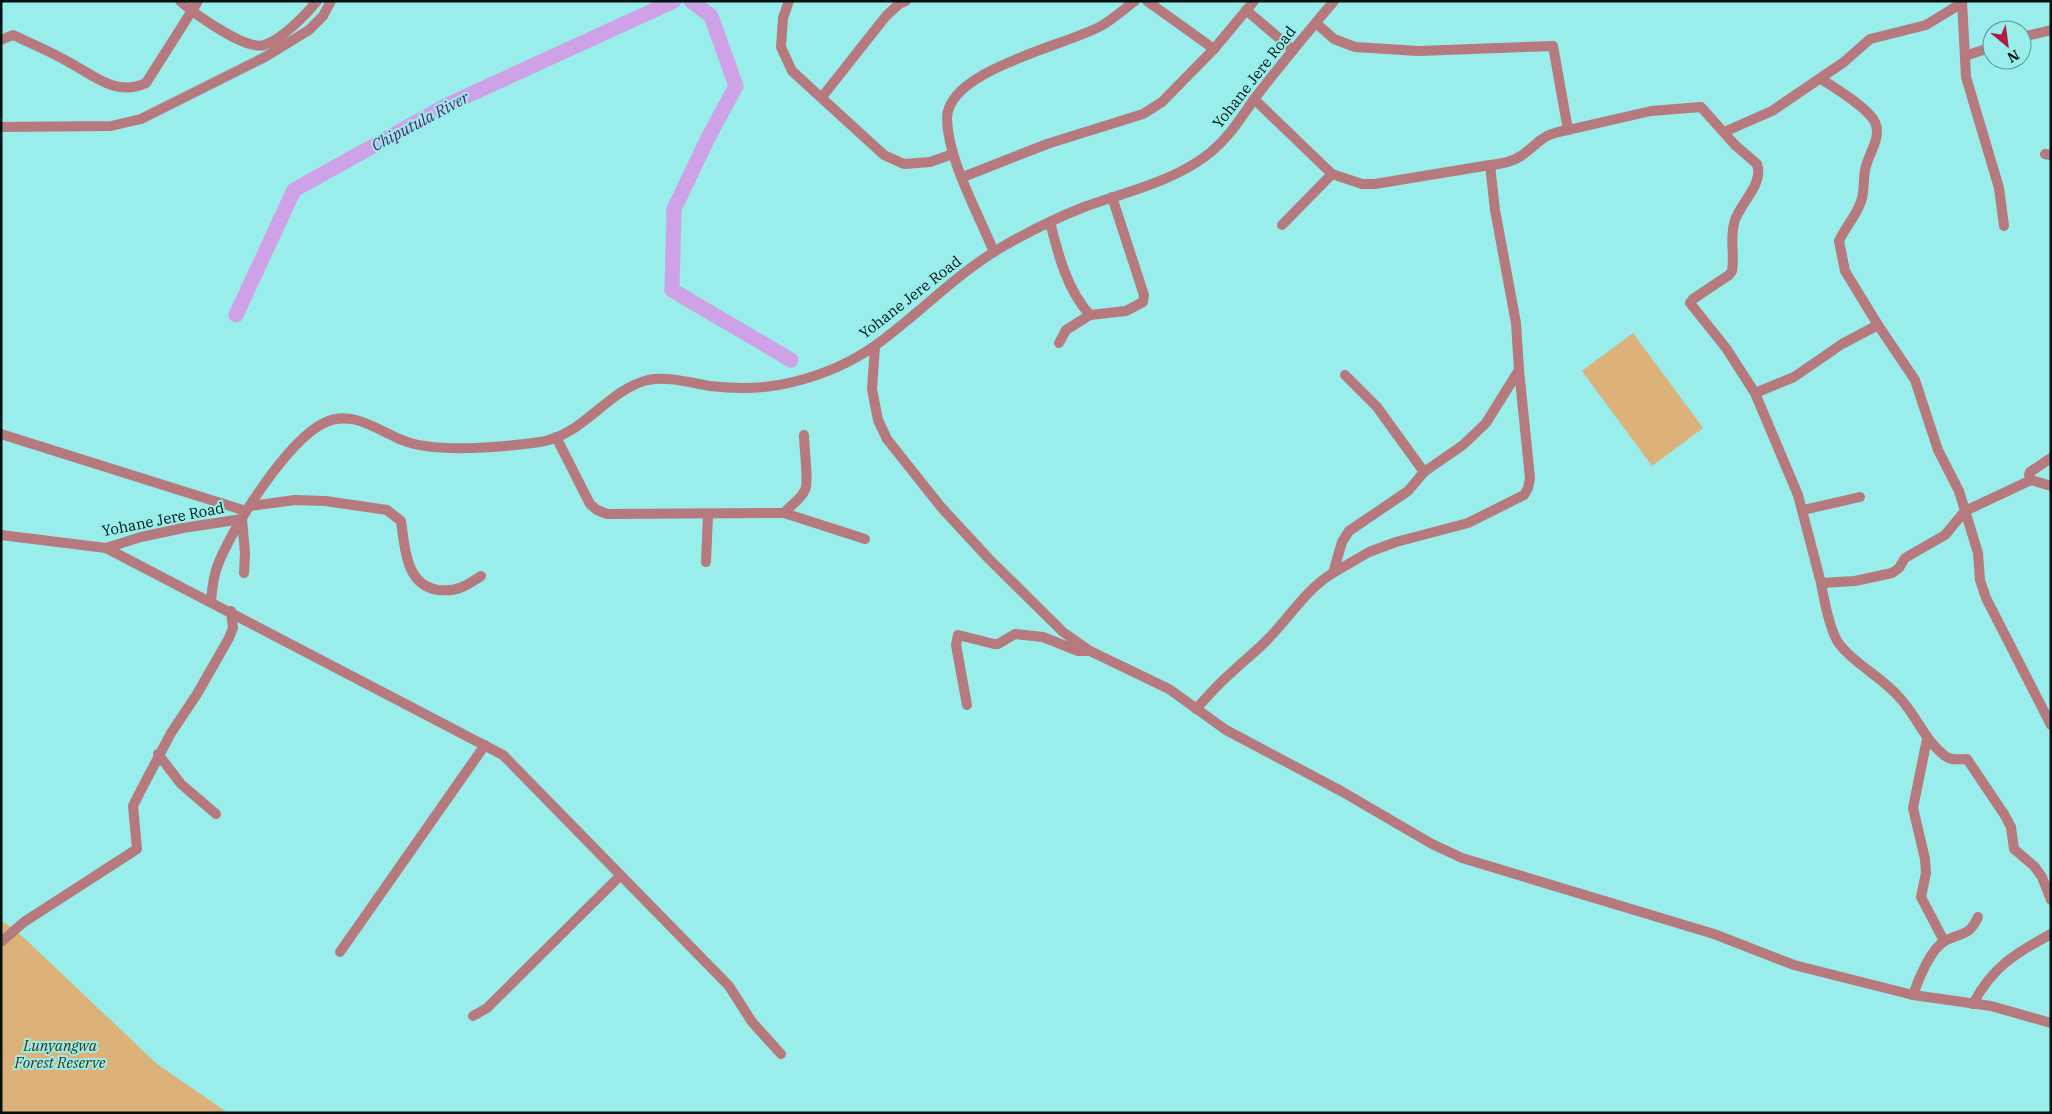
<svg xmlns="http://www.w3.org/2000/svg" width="2052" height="1114" viewBox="0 0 2052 1114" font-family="'IBM Plex Serif',serif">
  <rect width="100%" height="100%" fill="#99edea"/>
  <g fill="#dcb27a">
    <polygon points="1633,333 1703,428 1652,466 1582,371"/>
    <polygon points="1,920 23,937 157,1064 228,1113 1,1113"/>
  </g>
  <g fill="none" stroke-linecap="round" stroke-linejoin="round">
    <g stroke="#cfa1e7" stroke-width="15">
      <polyline points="691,1 711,16 736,86 708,138 674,209 672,290 791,360"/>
      <polyline points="236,315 294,190 447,105 674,1"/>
    </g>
    <g stroke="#b6797e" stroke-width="10">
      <path d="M180,1c15,13 66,50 84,44 17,-5 42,-30 53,-44"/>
      <polyline points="789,1 783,18 781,47 792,71 884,155 904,164 930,162 953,154"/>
      <polyline points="1147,1 1214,49"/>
      <polyline points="1962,1 1966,77 1999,188 2004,226"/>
      <polyline points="1246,10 1293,50"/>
      <path d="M1316,23l18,16 21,8 63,4 135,-5 15,84c-29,5 -27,12 -47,26 -9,6 -21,8 -31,9"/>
      <polyline points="2022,37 2051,30"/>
      <path d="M1,40l12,-5c17,8 34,15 50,24 27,13 51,39 83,24l52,-82"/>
      <polyline points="1965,56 1992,47"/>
      <path d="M1821,79c14,9 46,28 54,43 7,16 -7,32 -10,48 -2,11 0,24 -5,34 -5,13 -15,24 -21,37l6,30 33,54"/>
      <polyline points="822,97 886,16 899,4 906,1"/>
      <polyline points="1,127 111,126 141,119 265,57 309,30 323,16 331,1"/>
      <path d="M1568,130l83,-19 50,-4 34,38 22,19c7,20 -16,38 -22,56 -6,17 0,34 -3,51l-3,4 -36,24 -3,4 36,45 29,45 43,102 23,88 34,-2 37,-8 7,-5 6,-10 40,-23 20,-24 66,-31 -2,-5 1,-3 21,-14"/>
      <polyline points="1724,132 1772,111 1844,62 1870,39 1926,25 1962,3"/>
      <polyline points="2045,154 2051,155"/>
      <polyline points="963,177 1047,144 1143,114 1162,102 1214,49 1254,1"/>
      <path d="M1050,222c8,32 17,68 40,93l36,-4 17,-9 1,-7 -32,-98"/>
      <polyline points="1282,225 1332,174"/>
      <path d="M994,252c-16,-39 -46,-92 -47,-133 -1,-49 118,-73 154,-93 12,-7 23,-17 34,-25"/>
      <polyline points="1059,343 1066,330 1090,315"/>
      <polyline points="875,346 872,389 878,420 887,439 941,507 989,559 1063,632 1090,651 1169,689 1226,730 1341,791 1432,844 1462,858 1714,934 1794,965 1913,995 1991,1006 2051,1023"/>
      <polyline points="1345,375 1377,407 1424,472"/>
      <polyline points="1755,393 1794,377 1842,344 1878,325 1915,380 1938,450 1959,491 1978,553 1980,580 1986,598 2051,725"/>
      <polyline points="1,434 246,511"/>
      <polyline points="556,437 590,504 597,510 607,514 784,513 865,539"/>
      <polyline points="2031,480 2051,486"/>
      <path d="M250,506l45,-6 30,1 62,9 14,11c4,26 4,64 37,69 19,2 28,-4 43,-14"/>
      <polyline points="1803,510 1860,497"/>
      <path d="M784,513c6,-7 17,-14 21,-23 4,-7 -1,-43 -1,-55"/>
      <polyline points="1,535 106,548 141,537 183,528 242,519 245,553 244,573"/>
      <polyline points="106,548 503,755 729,986 752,1022 781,1054"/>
      <polyline points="706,562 708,515"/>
      <polyline points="1333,573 1369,552 1396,542 1468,523 1524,495 1528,488 1530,478 1519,370"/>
      <path d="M1821,583c3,17 9,50 19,62 15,19 41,32 58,51 18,18 26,44 47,60 7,5 14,3 22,3l37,55 7,13 3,22 20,17 8,11 9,23"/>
      <path d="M211,601c1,-11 2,-23 6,-34 14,-38 70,-126 107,-144 28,-14 53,7 78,17 32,14 103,7 138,2 43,-6 67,-52 108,-62 20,-4 43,3 62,6 27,3 57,3 83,-4 29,-7 59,-20 83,-37 43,-31 80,-71 126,-98 26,-15 54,-29 82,-40 42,-15 92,-26 127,-55 20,-17 29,-33 44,-54 25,-33 52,-65 79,-97"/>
      <polyline points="967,705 956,645 958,635 994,644 998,644 1015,634 1043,637 1078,651 1090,651"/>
      <path d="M1196,709c11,-12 22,-25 35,-36 12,-12 26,-22 37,-34 22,-22 38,-50 65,-66l9,-31 7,-11 59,-40 16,-19 39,-27 23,-22 33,-53 -3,-47 -21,-113 -5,-45 -115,19h-13l-30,-10 -78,-75"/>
      <polyline points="1927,739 1913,808 1925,859 1926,873 1921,897 1944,941"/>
      <polyline points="158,754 181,784 216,814"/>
      <polyline points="1,942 24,922 137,849 133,806 140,792 171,733 197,694 229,638 233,628 231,611"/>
      <polyline points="340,952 485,745"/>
      <path d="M1913,995c5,-15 18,-47 32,-54 16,-9 24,-4 33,-24"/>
      <path d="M1973,1004c19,-37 43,-51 78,-70"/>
      <polyline points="473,1016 487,1008 620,876"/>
    </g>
  </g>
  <g text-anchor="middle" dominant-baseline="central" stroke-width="4" stroke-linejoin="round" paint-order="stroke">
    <g font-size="15" fill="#001313" stroke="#99edea">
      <text transform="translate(1254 77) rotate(-52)">Yohane Jere Road</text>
      <text transform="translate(910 297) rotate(-38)">Yohane Jere Road</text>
      <text transform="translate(163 519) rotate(-11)">Yohane Jere Road</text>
    </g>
    <g font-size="15" font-style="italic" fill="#442f0f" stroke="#99edea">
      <text x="60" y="1045">Lunyangwa<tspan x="60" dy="17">Forest Reserve</tspan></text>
    </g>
    <g font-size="16" font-style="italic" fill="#581f71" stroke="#99edea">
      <text transform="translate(420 121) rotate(-28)">Chiputula River</text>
    </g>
  </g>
  <rect width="2052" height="1114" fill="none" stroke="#001313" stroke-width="5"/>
  <g transform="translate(2007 45) rotate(151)"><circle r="24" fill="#99edea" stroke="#5c9694"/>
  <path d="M0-4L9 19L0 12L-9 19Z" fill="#b11e42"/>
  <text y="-8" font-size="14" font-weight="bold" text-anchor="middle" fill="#001313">N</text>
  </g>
</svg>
